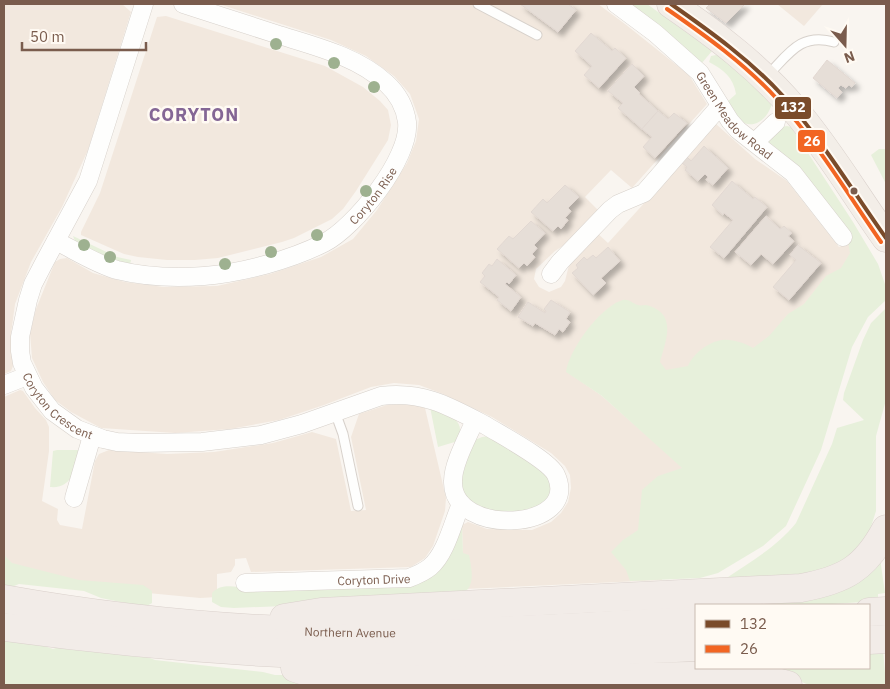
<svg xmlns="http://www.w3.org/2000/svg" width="890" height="689" viewBox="0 0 890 689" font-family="'IBM Plex Sans',sans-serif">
  <defs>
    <filter id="shadow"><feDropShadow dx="4.5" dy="4.5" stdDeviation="2.5" flood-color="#0004"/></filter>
  </defs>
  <rect width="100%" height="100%" fill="#f9f5f0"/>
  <g fill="#f2e8de">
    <polygon points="4,4 122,4 131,12 88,150 62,207 31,262 15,304 11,334 13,366 11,371 4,374"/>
    <polygon points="219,4 598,4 625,24 689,75 707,104 632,188 611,170 585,197 599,211 572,240 555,251 536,269 534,279 539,287 549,292 561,287 565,281 570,261 596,232 608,243 716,124 755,159 787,181 839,247 855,238 866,254 704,406 566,371 602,396 680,465 683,469 662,580 464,589 462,525 468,522 487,529 532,530 551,522 561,513 568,502 571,488 570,475 565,466 551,453 492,417 443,394 419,385 394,383 371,387 324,405 279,420 230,429 175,433 101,428 71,412 55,400 43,382 32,358 30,333 36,309 55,262 60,259 67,258 93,273 125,282 164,287 217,286 270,274 321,257 353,239 377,210 407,163 416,141 419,119 410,94 394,76 366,56 331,40"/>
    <polygon points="777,4 823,4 804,26"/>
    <polygon points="166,16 325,66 363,87 380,101 388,110 391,125 388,140 356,191 343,209 332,219 294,238 282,242 218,258 195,260 167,260 138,257 124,254 81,235 81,232 100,193 157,17"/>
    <polygon points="20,390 23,391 35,408 46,420 49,427 49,451 42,501 58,509 57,520 60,525 82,529 95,461 99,454 109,450 167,454 214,452 273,443 312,432 336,439 351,511 366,510 351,437 359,414 387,405 413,404 425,408 446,498 445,511 433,546 425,558 411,567 251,572 246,558 235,559 235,565 231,572 217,574 217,597 200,598 106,589 4,571 4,397"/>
  </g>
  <g fill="#e7f0db">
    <polygon points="628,4 647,4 712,51 701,64"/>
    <path d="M716,55l9,2 47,46c-3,13 -15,27 -30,19 -6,-4 -12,-14 -16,-19l10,-9c-3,-17 -12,-24 -27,-32l2,-6z"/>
    <path d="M787,126l4,1 62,95 25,42 8,23v13l-18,17 -16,30 -31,103 -35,76 -23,20 -45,27 -18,5 -70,3 -4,-11 -15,-18 12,-12 15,-10 4,-40 16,-14 24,-8 -80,-72 -36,-24c3,-22 33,-63 54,-71 8,-4 11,2 18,4 2,1 5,0 8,0 32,8 20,35 14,57l6,8 22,-4c5,-12 20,-24 34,-26 11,-1 22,3 31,8l16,-12 19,-22 16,-10 22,-28 15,-8 9,-15 -4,-21 -77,-88v-9l12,-8z"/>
    <polygon points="879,149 886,149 886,184 871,155"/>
    <polygon points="73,236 117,257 131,260 130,265 117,263 75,241"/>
    <path d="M886,308v92l-10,36v75l-7,22 -18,26 -26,13 -103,9c26,-18 54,-33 74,-58l36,-79 5,-16 27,-8 -21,-20 1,-7 19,-53 8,-17z"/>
    <path d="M430,407c17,8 37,11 28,34l-20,6z"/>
    <polygon points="489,436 543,469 551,477 551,497 526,513 493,513 465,498 459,475 475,440 482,437"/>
    <path d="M57,450h24c-6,18 -8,39 -31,37l3,-36z"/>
    <path d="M462,525l1,28 6,2c2,10 6,27 -2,35 -4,4 -10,6 -15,9l-218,9 -13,-1 -9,-5v-9c9,-10 23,-6 36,-5l163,-9z"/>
    <polygon points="4,555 12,563 79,580 143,585 152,591 152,603 145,607 101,598 84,591 19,584 4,590"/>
    <polygon points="880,558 885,593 878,594 878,601 817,605 696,605 500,621 459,614 827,596"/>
    <polygon points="4,635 24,639 53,649 72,642 142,655 155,660 263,672 275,675 296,675 343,685 4,685"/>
    <polygon points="883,649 886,685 809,685 790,677 751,668 869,668 869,650"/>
  </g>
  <g fill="#e6ded7" stroke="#e2d8d2" filter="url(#shadow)">
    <polygon points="520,4 568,4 576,10 558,32"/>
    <polygon points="710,4 745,4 726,23 706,8"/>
    <polygon points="591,33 612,51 615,48 626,58 599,88 584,75 592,66 575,51"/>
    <polygon points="827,60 855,83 852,87 849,85 846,88 841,85 838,88 842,92 837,98 813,78"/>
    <polygon points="632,64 644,76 634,87 640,93 639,94 658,111 642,129 618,108 623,103 608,91"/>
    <polygon points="658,111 668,119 674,113 687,123 655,158 643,147 652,137 642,129"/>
    <polygon points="704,146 728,168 713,185 706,180 708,177 705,174 698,181 685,170 687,167 682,163 687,157 691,161"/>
    <polygon points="732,181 753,199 755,197 767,207 724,258 710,247 733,220 724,213 723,215 712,205"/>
    <polygon points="565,185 579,197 568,208 571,211 565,218 568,220 561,229 558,226 553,231 531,212 543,199 547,203"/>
    <polygon points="766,216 780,229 784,226 792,233 788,236 794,241 773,264 761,254 751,265 735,252"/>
    <polygon points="531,221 545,233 534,245 537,248 532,254 535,257 527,266 524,263 519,268 497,249 509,236 513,239"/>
    <polygon points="798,245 821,263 789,300 773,287 796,260 790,255"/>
    <polygon points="608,247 620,261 601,278 606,283 593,295 572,273 578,268 576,265 584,257 587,260 593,255 596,258"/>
    <polygon points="497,259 516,275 509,284 507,282 505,284 521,297 511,311 497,300 499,297 480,282 485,276 482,273 489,264 492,266"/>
    <polygon points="551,300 570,312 566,319 570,322 563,332 559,329 555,335 535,323 533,326 518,317 528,302 545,313 546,311 544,309"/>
  </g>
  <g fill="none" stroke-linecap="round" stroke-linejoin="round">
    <g stroke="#d7d1cb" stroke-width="11">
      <g id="service">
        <polyline points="478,4 537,35"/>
        <path d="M767,76c21,-21 33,-44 67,-34"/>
        <polyline points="335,412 343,434 358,506"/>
      </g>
    </g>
    <g stroke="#d7d1cb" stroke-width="19">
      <g id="minor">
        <path id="s1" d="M144,4l-56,177 -43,80 -12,23 -5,16 -8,37v14l2,12 12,25 18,23 25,18 26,10 14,3 22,1 63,-1 59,-7 41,-11 79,-28c42,-5 68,10 104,29 16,10 64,35 71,50 26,56 -105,63 -103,6 0,-18 15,-44 22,-61"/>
        <path id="s2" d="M616,4l39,29 45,40 30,48 8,9 55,43 50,64"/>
        <polyline points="755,142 776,122"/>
        <path id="s3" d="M56,241c20,10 40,23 61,29 28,7 59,8 87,6 38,-3 86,-16 120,-33 30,-15 87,-85 83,-121 -2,-15 -10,-29 -21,-39 -29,-27 -72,-37 -110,-49 -31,-10 -62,-20 -93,-30"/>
        <polyline points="551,274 560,262 610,210 618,204 644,193 720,106"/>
        <polyline points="4,385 27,376"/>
        <polyline points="74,498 92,436"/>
        <path id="s4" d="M245,583l164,-5c8,-3 15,-6 21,-11 16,-13 23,-45 31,-63"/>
      </g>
    </g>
    <g stroke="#dad1cc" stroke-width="29">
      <path id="primary" d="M671,4c45,31 89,64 124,106 34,40 61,86 91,128"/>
    </g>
    <g stroke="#dad1cc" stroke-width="29">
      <g id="trunk">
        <path id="s5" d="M4,599c134,24 273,35 409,33 95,0 189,-6 283,-12"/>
        <polyline points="869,612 886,611"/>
        <path d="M284,618l37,-6 480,-24c43,-8 64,-19 85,-59"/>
        <path d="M4,627c117,16 235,26 353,29 113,2 226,-4 339,-9"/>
        <polyline points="869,640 886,639"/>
        <polyline points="295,668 308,672 365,677 443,681 737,675 757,677 788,685"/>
      </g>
    </g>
    <use href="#service" stroke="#fefefd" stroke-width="9"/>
    <use href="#minor" stroke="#fefefd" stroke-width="18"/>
    <use href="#primary" stroke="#f3eee8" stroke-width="28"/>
    <use href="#trunk" stroke="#f2ece8" stroke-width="28"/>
    <g stroke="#fffaf3" stroke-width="8">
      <path id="bus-1" d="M671,4c40,28 79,56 112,92 39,44 69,94 103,142"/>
    </g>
    <g stroke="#fffaf3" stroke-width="8">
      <path id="bus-2" d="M667,9c39,27 78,55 110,90 40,43 70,94 104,143"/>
    </g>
    <use href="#bus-1" stroke="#7a4b2a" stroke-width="4"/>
    <use href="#bus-2" stroke="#f26522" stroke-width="4"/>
  </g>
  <g fill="#9eb190">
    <circle cx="276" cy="44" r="6"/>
    <circle cx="334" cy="63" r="6"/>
    <circle cx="374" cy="87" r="6"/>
    <circle cx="366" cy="191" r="6"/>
    <circle cx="317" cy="235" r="6"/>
    <circle cx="84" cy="245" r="6"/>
    <circle cx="271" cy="252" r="6"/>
    <circle cx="110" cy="257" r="6"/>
    <circle cx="225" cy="264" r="6"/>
  </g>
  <circle fill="#7a5c4d" stroke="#fffaf3" stroke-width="2" cx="854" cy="191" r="4.5"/>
  <g text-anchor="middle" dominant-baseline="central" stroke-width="5" stroke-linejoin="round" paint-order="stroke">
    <g font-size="12" fill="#7a5c4d" stroke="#fffaf3">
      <text stroke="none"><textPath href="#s2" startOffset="164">Green Meadow Road</textPath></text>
      <text stroke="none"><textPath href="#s3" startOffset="349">Coryton Rise</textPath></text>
      <text stroke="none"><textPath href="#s1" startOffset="441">Coryton Crescent</textPath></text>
      <text stroke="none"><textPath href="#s4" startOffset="129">Coryton Drive</textPath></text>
      <text stroke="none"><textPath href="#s5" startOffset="348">Northern Avenue</textPath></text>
    </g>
    <g font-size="18" font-weight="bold" letter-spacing="1" fill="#846695" stroke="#fffaf3">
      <text x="194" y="114">CORYTON</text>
    </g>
  </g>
  <g stroke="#fffaf3" stroke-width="2">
    <rect x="774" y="96" width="38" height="24" rx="5" fill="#7a4b2a"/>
    <rect x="797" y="129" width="29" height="24" rx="5" fill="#f26522"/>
  </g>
  <g font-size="14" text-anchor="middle" font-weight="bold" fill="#fff">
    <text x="793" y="112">132</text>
    <text x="812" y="146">26</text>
  </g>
  <rect width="890" height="689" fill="none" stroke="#7a5c4d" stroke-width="10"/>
  <rect x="695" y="604" width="175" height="65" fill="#fffaf3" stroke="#cabbb1"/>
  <rect x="705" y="620" width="25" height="8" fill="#7a4b2a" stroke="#cabbb1"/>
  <text x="740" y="629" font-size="15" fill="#7a5c4d">132</text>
  <rect x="705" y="645" width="25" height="8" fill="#f26522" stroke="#cabbb1"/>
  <text x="740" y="654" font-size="15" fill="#7a5c4d">26</text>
  <g transform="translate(845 45) rotate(160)" stroke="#fffaf3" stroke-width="4" paint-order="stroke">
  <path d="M0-4L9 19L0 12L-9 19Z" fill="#7a5c4d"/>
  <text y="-8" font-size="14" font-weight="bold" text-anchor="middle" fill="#7a5c4d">N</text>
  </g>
  <path d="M22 42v8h124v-8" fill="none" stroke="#7a5c4d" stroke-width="2.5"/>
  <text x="30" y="42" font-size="15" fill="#7a5c4d" stroke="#fffaf3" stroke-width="4" paint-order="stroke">50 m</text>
</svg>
